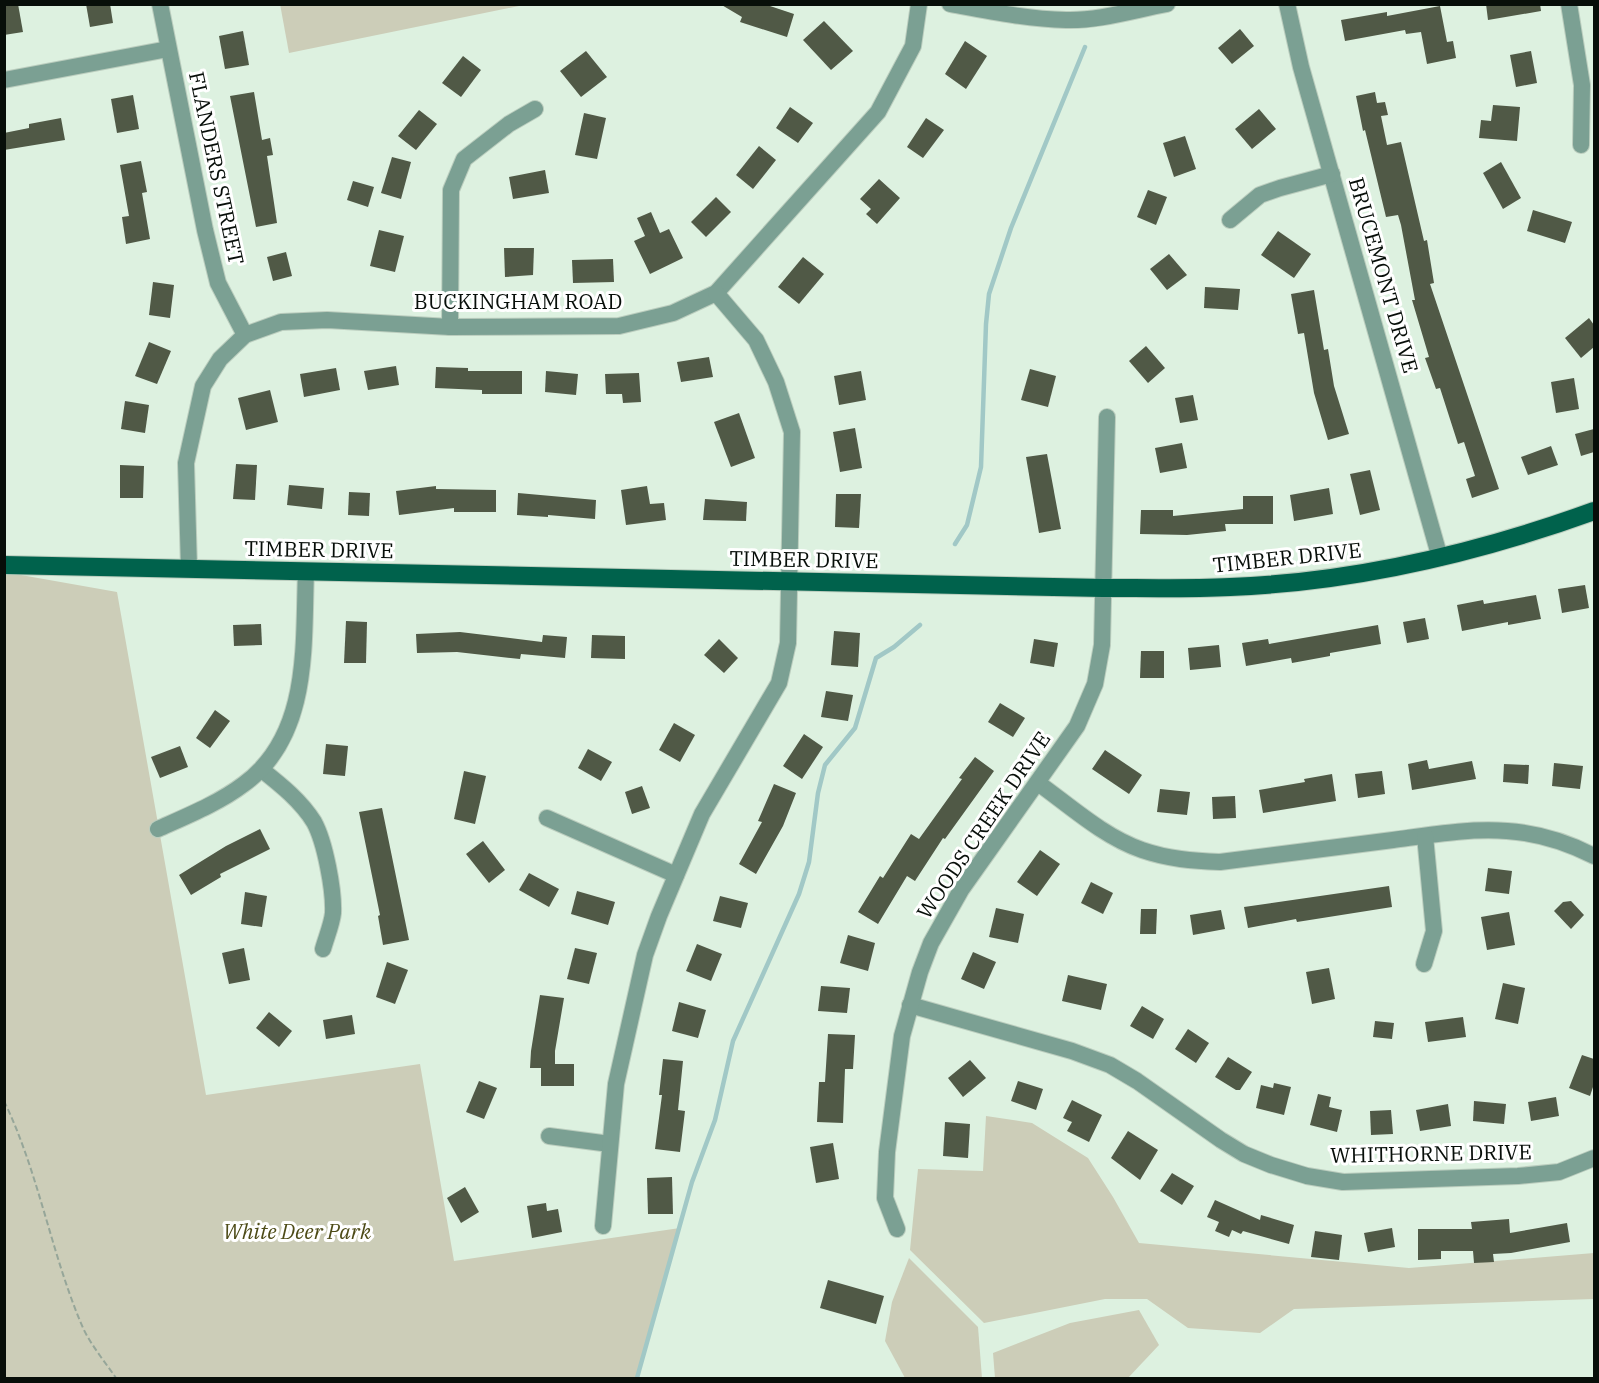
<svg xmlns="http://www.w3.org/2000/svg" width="1599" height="1383" viewBox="0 0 1599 1383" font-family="'IBM Plex Serif',serif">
  <rect width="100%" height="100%" fill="#ddf1e0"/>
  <g fill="#cccdb8">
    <polygon points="280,4 523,4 524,5 289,53"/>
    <polygon points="4,572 117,592 206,1095 420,1064 454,1261 680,1228 637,1378 5,1378"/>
    <polygon points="986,1116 1032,1123 1088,1158 1113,1197 1139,1243 1409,1268 1594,1253 1594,1299 1294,1309 1260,1333 1188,1328 1147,1299 1105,1299 984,1323 910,1250 918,1169 983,1171"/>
    <polygon points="909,1258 978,1327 982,1378 905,1378 885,1341 892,1302"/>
    <polygon points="1139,1310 1159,1345 1128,1378 995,1378 993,1353 1070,1323"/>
  </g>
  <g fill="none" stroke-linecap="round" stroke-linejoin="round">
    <g stroke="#a1c8c6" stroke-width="4.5">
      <polyline points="955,544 967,525 981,467 986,324 989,294 1011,228 1085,47"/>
      <polyline points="637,1378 692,1182 715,1120 733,1041 799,894 809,862 818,793 825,765 855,728 876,658 894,647 920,625"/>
    </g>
  </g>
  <g fill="#505946">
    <polygon points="18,4 23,32 4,35 4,5"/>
    <polygon points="86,4 110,4 113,23 90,27"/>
    <polygon points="720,4 764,4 794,14 787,37 740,22 742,17"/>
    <polygon points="1486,4 1540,4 1541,11 1488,20"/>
    <polygon points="1440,6 1447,42 1453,41 1456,58 1427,64 1421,32 1406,34 1405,30 1345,41 1341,20 1387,12 1387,16"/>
    <polygon points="824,21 853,51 831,70 803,40"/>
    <polygon points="1240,29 1254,46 1232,64 1218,48"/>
    <polygon points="243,31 249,65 225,69 219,36"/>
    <polygon points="965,41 987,56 966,89 945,74"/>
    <polygon points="586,51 607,77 581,97 560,71"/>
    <polygon points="1531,51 1537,83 1516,87 1510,55"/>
    <polygon points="463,56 481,70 461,97 442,83"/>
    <polygon points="254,92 262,140 270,138 273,155 267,156 277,223 256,227 230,96"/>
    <polygon points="1375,92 1377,103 1385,102 1388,115 1381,116 1387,145 1401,142 1424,241 1427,240 1434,283 1430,284 1499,489 1472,498 1466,479 1475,476 1464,442 1458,444 1440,388 1436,389 1425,358 1429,357 1412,300 1415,300 1401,225 1398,215 1386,217 1365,130 1363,131 1356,96"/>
    <polygon points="133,95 139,129 117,133 111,99"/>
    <polygon points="1493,105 1520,107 1517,141 1479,138 1481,120 1491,121"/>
    <polygon points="790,107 813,123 798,143 776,128"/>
    <polygon points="1259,109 1276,129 1252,149 1235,129"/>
    <polygon points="419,110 437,124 416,150 398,136"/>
    <polygon points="584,113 606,118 597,159 575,155"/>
    <polygon points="61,118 65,140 4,150 4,133 29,128 29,124"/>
    <polygon points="926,118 944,130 923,158 907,147"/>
    <polygon points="1185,136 1196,169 1174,177 1163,143"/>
    <polygon points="759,146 776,160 753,189 736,175"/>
    <polygon points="392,157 411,162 401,199 381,193"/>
    <polygon points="141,161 147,192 142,193 150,239 126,244 122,217 129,216 120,165"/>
    <polygon points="1501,162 1521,198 1503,209 1483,173"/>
    <polygon points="545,170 549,193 513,199 509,177"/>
    <polygon points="879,179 900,198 877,224 866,214 871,209 860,199"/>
    <polygon points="353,181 374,187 368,207 347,200"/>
    <polygon points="1148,190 1167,197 1156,225 1137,217"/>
    <polygon points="716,197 731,212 706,237 691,222"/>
    <polygon points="1533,210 1572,222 1565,243 1527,231"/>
    <polygon points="651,212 660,233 669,229 683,258 650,274 634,241 645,236 637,218"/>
    <polygon points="379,230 404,236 395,272 370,266"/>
    <polygon points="1278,231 1311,254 1294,278 1261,255"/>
    <polygon points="504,248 534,248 533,275 505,277"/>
    <polygon points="286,252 292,276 273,281 267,257"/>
    <polygon points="1169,254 1187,275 1167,290 1150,269"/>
    <polygon points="803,257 824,274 799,304 778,287"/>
    <polygon points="613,259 614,282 573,283 572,260"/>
    <polygon points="153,282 174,285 170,318 149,315"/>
    <polygon points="1205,287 1240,289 1238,310 1204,308"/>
    <polygon points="1314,290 1324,350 1328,349 1334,386 1349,434 1328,440 1314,393 1304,333 1298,334 1291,294"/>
    <polygon points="1589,318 1594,325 1594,347 1581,358 1565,338"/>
    <polygon points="149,342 171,351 157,384 135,376"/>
    <polygon points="1146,346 1165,368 1148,383 1129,361"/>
    <polygon points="709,357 713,377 681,382 677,362"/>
    <polygon points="396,366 399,385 368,390 364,371"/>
    <polygon points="436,367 468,368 468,371 522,371 522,394 482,394 482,390 435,388"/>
    <polygon points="336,368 340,390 304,397 300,374"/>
    <polygon points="1030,369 1056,376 1048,407 1021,400"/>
    <polygon points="546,371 578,374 576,395 545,392"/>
    <polygon points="861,371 866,400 839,405 834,376"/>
    <polygon points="639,373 641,402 623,403 622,394 606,394 605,374"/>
    <polygon points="1574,378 1579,409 1556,413 1551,382"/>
    <polygon points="270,390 278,422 246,430 238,398"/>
    <polygon points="1193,395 1198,420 1180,423 1175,398"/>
    <polygon points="125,401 149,405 145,433 121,429"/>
    <polygon points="739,413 755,458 731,467 714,422"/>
    <polygon points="855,428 862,468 840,472 833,432"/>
    <polygon points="1594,429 1594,452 1581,456 1575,434"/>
    <polygon points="1182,443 1187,468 1160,473 1155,448"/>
    <polygon points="1551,446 1558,465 1528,475 1521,457"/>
    <polygon points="1047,454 1061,529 1039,533 1026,457"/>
    <polygon points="236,464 257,465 255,500 233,499"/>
    <polygon points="120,465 144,466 143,498 120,498"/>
    <polygon points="1370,470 1380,510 1360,515 1350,474"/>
    <polygon points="289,485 324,488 322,509 287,505"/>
    <polygon points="436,486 436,489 496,490 496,512 454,512 454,508 399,515 396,491"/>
    <polygon points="647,486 650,504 664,503 666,520 626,525 621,490"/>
    <polygon points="1329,488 1333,514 1294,521 1290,495"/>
    <polygon points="349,492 370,493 369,516 348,515"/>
    <polygon points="518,493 596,500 595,519 548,515 548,517 517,515"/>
    <polygon points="836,494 861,494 859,528 835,527"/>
    <polygon points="1243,496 1273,496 1273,524 1225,524 1226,531 1187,535 1140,534 1141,510 1173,510 1173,516 1243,509"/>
    <polygon points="705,499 747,502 746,521 703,520"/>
    <polygon points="1585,585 1589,608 1562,613 1558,589"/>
    <polygon points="1536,595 1541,619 1508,625 1508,622 1462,631 1457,605 1483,600 1484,604"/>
    <polygon points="1425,618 1429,639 1407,643 1403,622"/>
    <polygon points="346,621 367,622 366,663 344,663"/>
    <polygon points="261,624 262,645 234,646 233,625"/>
    <polygon points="1378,625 1381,644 1330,653 1330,656 1292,663 1291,658 1246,666 1242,643 1268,639 1269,644"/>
    <polygon points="834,631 860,633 858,667 831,665"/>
    <polygon points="460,632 542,642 543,635 567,637 565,658 521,654 520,659 457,652 417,653 416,634"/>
    <polygon points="592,635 625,636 625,659 591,658"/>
    <polygon points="719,639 738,658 724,673 704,655"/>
    <polygon points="1034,639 1058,643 1054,667 1030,663"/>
    <polygon points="1219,645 1221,667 1190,670 1188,648"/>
    <polygon points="1141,651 1164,651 1164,678 1140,678"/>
    <polygon points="826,691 853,695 848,721 821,717"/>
    <polygon points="1000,703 1025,718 1013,737 988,722"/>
    <polygon points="215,710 230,721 210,748 196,738"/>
    <polygon points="674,723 695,735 680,762 659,750"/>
    <polygon points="804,734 823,747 802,779 783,766"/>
    <polygon points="326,744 348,746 345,776 323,774"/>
    <polygon points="180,746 188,767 160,778 151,757"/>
    <polygon points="588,749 612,762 601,781 578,768"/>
    <polygon points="1105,750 1142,775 1129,794 1092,769"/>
    <polygon points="975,757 994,771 945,839 943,838 915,881 907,876 878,924 858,912 880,876 883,878 911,834 919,839 962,779 959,778"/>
    <polygon points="1427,760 1429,769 1472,761 1476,779 1412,790 1408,764"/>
    <polygon points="1554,763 1583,766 1580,789 1552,786"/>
    <polygon points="1504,764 1529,765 1528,784 1503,782"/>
    <polygon points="464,771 486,776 475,824 454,819"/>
    <polygon points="1382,771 1385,794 1358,798 1355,774"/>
    <polygon points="1332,774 1336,801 1263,813 1259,790 1305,782 1304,779"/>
    <polygon points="774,784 796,793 783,826 756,874 739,864 762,822 758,821"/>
    <polygon points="642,786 650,808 632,814 625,792"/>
    <polygon points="1160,789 1190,792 1187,815 1157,812"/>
    <polygon points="1235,796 1236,818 1213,819 1212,797"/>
    <polygon points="382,808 409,940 383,945 378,916 380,915 359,812"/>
    <polygon points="260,829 270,849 220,874 221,877 191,895 179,875 226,846"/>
    <polygon points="483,841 505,870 489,883 466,854"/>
    <polygon points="1040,850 1060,864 1037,896 1017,882"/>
    <polygon points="1488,868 1512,871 1509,894 1485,891"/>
    <polygon points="529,873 559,889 549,907 519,890"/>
    <polygon points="1091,882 1113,893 1103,914 1081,903"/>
    <polygon points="1389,886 1392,907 1297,922 1296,919 1248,928 1244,907"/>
    <polygon points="577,891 615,902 608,925 571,914"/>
    <polygon points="245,892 267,896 262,927 241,924"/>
    <polygon points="720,896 748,903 741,928 713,921"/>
    <polygon points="1571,901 1584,915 1571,929 1554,911 1563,902"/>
    <polygon points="996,908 1024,914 1018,943 989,937"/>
    <polygon points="1141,909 1157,909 1156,934 1140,934"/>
    <polygon points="1221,910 1225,929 1193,935 1190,915"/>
    <polygon points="1509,912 1515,945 1487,950 1481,917"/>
    <polygon points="848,935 875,943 868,971 840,963"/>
    <polygon points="697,944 722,954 711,981 686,971"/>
    <polygon points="244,948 250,980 229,984 222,953"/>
    <polygon points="575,948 597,953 589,984 567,979"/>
    <polygon points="973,952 996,962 984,989 961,979"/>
    <polygon points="387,962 408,970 395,1004 376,997"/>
    <polygon points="1329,968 1335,999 1312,1004 1306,972"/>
    <polygon points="1068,975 1107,984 1101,1010 1062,1001"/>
    <polygon points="1503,983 1525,988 1518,1024 1495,1019"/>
    <polygon points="821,986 850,988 847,1013 818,1011"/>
    <polygon points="540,995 564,998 555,1051 555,1064 574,1064 574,1086 541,1086 541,1068 530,1068 531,1051"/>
    <polygon points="679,1002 706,1010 698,1038 672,1031"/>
    <polygon points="1142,1006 1164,1019 1153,1039 1130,1026"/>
    <polygon points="269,1012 292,1031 279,1047 256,1028"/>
    <polygon points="352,1015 355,1034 326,1039 323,1020"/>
    <polygon points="1463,1017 1466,1037 1428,1042 1425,1022"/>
    <polygon points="1375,1021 1394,1023 1392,1039 1373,1037"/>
    <polygon points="1188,1029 1209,1043 1196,1063 1175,1049"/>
    <polygon points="828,1034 855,1035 853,1069 845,1069 843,1123 817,1122 819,1082 825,1082"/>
    <polygon points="1582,1055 1594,1059 1594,1084 1590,1096 1569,1088"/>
    <polygon points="1228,1057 1252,1072 1240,1090 1236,1090 1215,1077"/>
    <polygon points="663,1059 683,1061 678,1110 685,1111 680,1152 655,1149 662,1095 659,1095"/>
    <polygon points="970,1060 986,1078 963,1097 948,1078"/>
    <polygon points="479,1081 497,1088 484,1119 466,1112"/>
    <polygon points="1018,1081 1043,1089 1036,1110 1011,1101"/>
    <polygon points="1274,1083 1291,1087 1284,1115 1256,1108 1261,1085 1273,1088"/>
    <polygon points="1318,1094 1331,1097 1329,1107 1342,1110 1337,1132 1310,1125"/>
    <polygon points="1556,1097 1559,1116 1531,1121 1528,1102"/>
    <polygon points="1072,1100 1102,1115 1089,1142 1067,1131 1072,1122 1063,1118"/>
    <polygon points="1474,1101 1506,1104 1504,1124 1473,1121"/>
    <polygon points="1448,1104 1451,1126 1420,1131 1416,1110"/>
    <polygon points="1391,1110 1393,1134 1371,1135 1370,1111"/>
    <polygon points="945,1122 970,1124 968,1158 943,1156"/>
    <polygon points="1128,1131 1158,1150 1140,1180 1111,1158"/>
    <polygon points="833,1143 839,1179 816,1183 810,1147"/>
    <polygon points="1172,1173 1194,1186 1182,1205 1160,1191"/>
    <polygon points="672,1177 673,1214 648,1214 647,1178"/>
    <polygon points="465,1187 479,1212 461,1223 447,1198"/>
    <polygon points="1215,1200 1260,1220 1261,1215 1294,1225 1289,1244 1243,1231 1241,1234 1232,1230 1229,1237 1215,1231 1219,1222 1207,1217"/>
    <polygon points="546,1203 547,1211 558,1209 562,1232 532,1238 527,1206"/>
    <polygon points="1509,1219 1510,1233 1567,1223 1570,1242 1511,1253 1493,1254 1494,1262 1474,1263 1473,1251 1441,1251 1441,1259 1418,1260 1418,1229 1472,1229 1471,1222"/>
    <polygon points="1392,1228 1395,1247 1368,1252 1364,1233"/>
    <polygon points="1315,1231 1342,1235 1339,1260 1311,1257"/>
    <polygon points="828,1280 884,1296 876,1324 820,1308"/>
  </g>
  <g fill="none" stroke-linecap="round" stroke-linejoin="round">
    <g stroke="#bbcdbe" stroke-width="18">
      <g id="minor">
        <polyline points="160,4 205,230 218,283 245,335"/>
        <path d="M950,4c38,7 77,15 116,16 33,1 68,-10 101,-16"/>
        <polyline points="1287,4 1301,67 1440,558"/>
        <polyline points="1569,4 1582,85 1581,145"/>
        <polyline points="4,80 168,49"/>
        <polyline points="1230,220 1260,195 1280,188 1332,174"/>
        <polyline points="450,327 451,190 464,159 509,124 535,109"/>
        <polyline points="189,568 186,463 203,386 220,359 245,335 281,322 327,320 450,327 619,326 673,313 716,293 878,112 913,46 919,4"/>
        <path d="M262,770c19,15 39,31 52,52 11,20 20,68 19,91 -1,11 -7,25 -10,36"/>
        <path d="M1038,783c32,23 66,54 104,67 26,9 51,11 78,12 58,-7 115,-15 173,-22 37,-5 77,-12 114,-9 31,2 60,11 87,25"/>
        <polyline points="547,818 676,875"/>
        <path d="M158,829c29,-13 61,-26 86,-45 67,-49 59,-139 62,-213"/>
        <polyline points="1424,964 1434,931 1425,836"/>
        <polyline points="910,1005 1072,1051 1110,1065 1137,1081 1221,1140 1244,1154 1271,1165 1307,1176 1343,1182 1518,1176 1559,1172 1594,1158"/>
        <polyline points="549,1136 610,1144"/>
        <polyline points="603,1226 616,1084 645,955 659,916 702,814 779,683 788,643 792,432 776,382 756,340 716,293"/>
        <polyline points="897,1229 885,1198 887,1152 902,1036 920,972 931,943 961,890 1077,726 1095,684 1102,645 1107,417"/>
      </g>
    </g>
    <g stroke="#bbcdbe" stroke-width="20">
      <path id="major" d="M4,565l1099,23c42,0 85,1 127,-1 124,-5 248,-34 364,-76"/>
    </g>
    <path stroke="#96a699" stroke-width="2" stroke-dasharray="6 3" stroke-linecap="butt" d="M4,1101c35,72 47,153 79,227 8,17 22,34 33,50"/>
    <use href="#minor" stroke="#7ba093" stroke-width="16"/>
    <use href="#major" stroke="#00624c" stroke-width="18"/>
  </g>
  <g text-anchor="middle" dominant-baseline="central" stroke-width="6" stroke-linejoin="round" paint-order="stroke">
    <g font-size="21" fill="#070e09" stroke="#fff">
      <text transform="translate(217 168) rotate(78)">FLANDERS STREET</text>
      <text transform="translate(1384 275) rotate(74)">BRUCEMONT DRIVE</text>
      <text x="518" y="301">BUCKINGHAM ROAD</text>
      <text transform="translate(319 549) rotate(1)">TIMBER DRIVE</text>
      <text transform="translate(1287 557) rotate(-6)">TIMBER DRIVE</text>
      <text transform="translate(804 559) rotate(1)">TIMBER DRIVE</text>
      <text transform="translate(983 825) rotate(-56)">WOODS CREEK DRIVE</text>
      <text transform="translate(1431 1153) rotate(-1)">WHITHORNE DRIVE</text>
    </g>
    <g font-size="21" font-style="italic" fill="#4d4b17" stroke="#fff">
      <text x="297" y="1231">White Deer Park</text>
    </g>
  </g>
  <rect width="1599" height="1383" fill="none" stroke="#070e09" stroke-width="12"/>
</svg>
